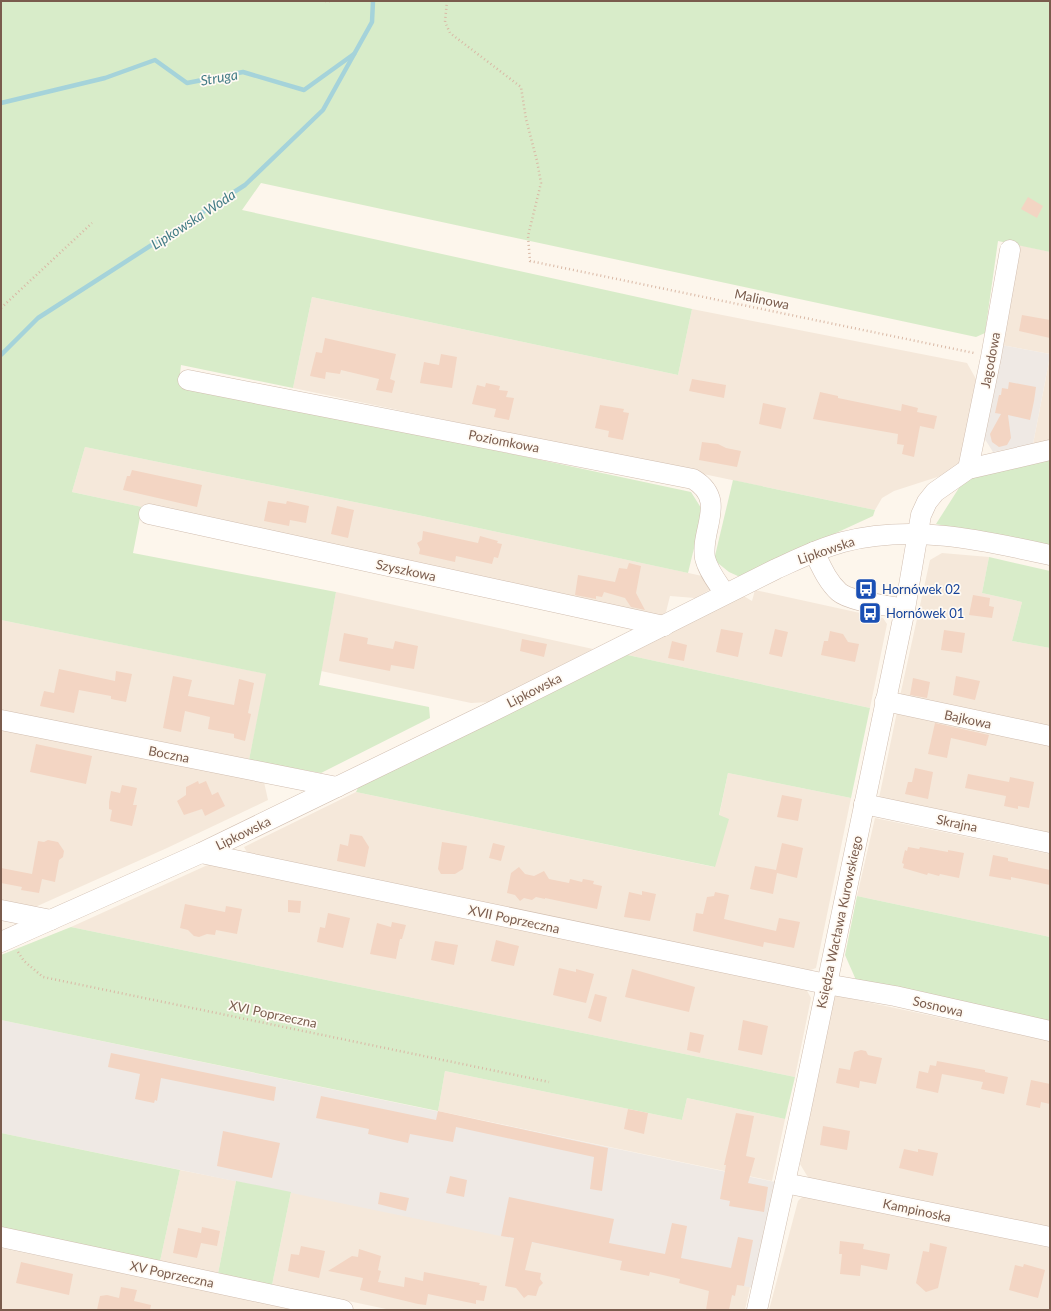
<svg xmlns="http://www.w3.org/2000/svg" width="1051" height="1311" viewBox="0 0 1051 1311" font-family="Lato,sans-serif">
  <rect width="100%" height="100%" fill="#fdf6ec"/>
  <g fill="#f5e8da">
    <polygon points="1016,244 1050,252 1050,354 1001,345"/>
    <polygon points="312,297 678,375 692,309 967,363 976,379 959,470 894,491 882,498 875,510 293,388"/>
    <polygon points="1050,356 1050,440 1033,444"/>
    <polygon points="85,447 418,515 707,577 713,588 695,598 670,596 666,612 657,618 72,492"/>
    <polygon points="942,553 989,557 982,593 1022,602 1012,641 1050,648 1050,727 900,696 930,560"/>
    <polygon points="755,590 883,618 887,624 870,708 623,654 742,595 752,601"/>
    <polygon points="336,592 593,649 490,702 471,703 321,671"/>
    <polygon points="1,620 267,674 249,760 1,711"/>
    <polygon points="897,712 1050,743 1050,833 879,798"/>
    <polygon points="1,729 264,782 268,800 167,848 33,908 1,901"/>
    <polygon points="728,773 851,798 816,968 808,971 248,854 244,847 356,792 714,867 728,819 719,816"/>
    <polygon points="875,818 1050,854 1050,937 857,896"/>
    <polygon points="212,863 806,989 811,998 795,1077 71,927"/>
    <polygon points="834,995 1050,1041 1050,1229 809,1179 800,1164"/>
    <polygon points="445,1071 682,1120 687,1098 785,1119 772,1181 438,1111"/>
    <polygon points="180,1170 236,1181 218,1274 160,1261"/>
    <polygon points="291,1192 750,1287 745,1310 391,1310 272,1285"/>
    <polygon points="805,1194 1050,1248 1050,1310 769,1310 798,1201"/>
    <polygon points="1,1248 299,1310 1,1310"/>
  </g>
  <g fill="#efe9e4">
    <polygon points="1001,345 1050,354 1050,356 1033,444 993,452 983,436"/>
    <polygon points="1,1020 775,1182 753,1288 1,1133"/>
  </g>
  <g fill="#d8ecc9">
    <polygon points="1,1 1050,1 1050,252 998,241 985,333 976,337 261,183 242,210 692,309 678,375 312,297 293,388 181,365 179,383 691,492 703,511 688,573 418,515 85,447 72,492 142,507 133,553 336,592 319,685 429,707 430,718 321,773 249,760 266,674 1,620"/>
    <polygon points="1050,458 1050,548 936,524 964,480"/>
    <polygon points="733,480 875,510 873,516 740,577 729,572 714,560"/>
    <polygon points="989,557 1050,571 1050,648 1012,641 1022,602 982,593"/>
    <polygon points="623,654 870,708 851,798 728,773 719,815 729,819 715,867 356,792 361,782"/>
    <polygon points="857,896 1050,937 1050,1023 856,980 845,955"/>
    <polygon points="71,927 795,1077 785,1119 687,1098 682,1120 445,1071 438,1111 1,1020 1,955"/>
    <polygon points="1,1133 180,1170 160,1261 1,1228"/>
    <polygon points="236,1181 291,1192 272,1285 218,1274"/>
  </g>
  <g fill="none" stroke-linecap="round" stroke-linejoin="round">
    <g stroke="#a5d3da" stroke-width="4.5">
      <polyline points="1,103 105,78 155,60 187,83 243,72 304,90 354,54"/>
      <polyline points="1,355 38,318 245,185 323,110 372,22 373,1"/>
    </g>
  </g>
  <g fill="#f3d5c3">
    <polygon points="1028,197 1043,206 1037,218 1021,209"/>
    <polygon points="1022,315 1050,320 1050,338 1019,331"/>
    <polygon points="325,338 396,354 390,379 395,381 392,393 376,390 379,379 341,370 340,374 326,372 325,379 310,376 316,352 322,353"/>
    <polygon points="441,354 457,357 452,388 420,383 424,362 439,365"/>
    <polygon points="692,379 726,385 724,398 689,391"/>
    <polygon points="1009,382 1036,387 1034,401 1030,420 1008,415 1011,438 1007,445 999,447 992,442 990,434 1001,414 995,413 999,395 1001,395 1002,388 1008,389"/>
    <polygon points="486,383 500,386 499,390 508,391 506,397 514,398 509,420 494,417 496,409 472,404 477,385 485,387"/>
    <polygon points="820,392 838,396 838,398 901,411 902,404 918,408 917,412 937,416 934,429 920,426 914,457 902,454 904,445 897,444 898,434 813,419"/>
    <polygon points="763,403 786,408 781,429 759,424"/>
    <polygon points="600,405 624,409 623,412 629,413 623,440 608,437 609,431 595,428"/>
    <polygon points="702,442 718,444 726,448 741,451 737,467 699,460"/>
    <polygon points="132,470 202,485 197,507 123,490 127,476 130,476"/>
    <polygon points="268,501 286,504 287,501 309,506 306,523 290,520 289,526 264,521"/>
    <polygon points="337,506 354,510 348,538 331,534"/>
    <polygon points="423,531 478,543 480,536 498,541 497,543 502,544 498,558 494,557 492,564 456,556 455,562 419,554 420,549 417,543 422,540"/>
    <polygon points="629,563 641,566 636,593 645,610 631,607 625,598 604,592 602,597 596,596 596,599 575,595 578,575 615,582 619,568 627,569"/>
    <polygon points="973,595 990,598 989,606 994,607 992,618 969,615"/>
    <polygon points="721,629 743,633 738,657 716,652"/>
    <polygon points="775,629 788,632 782,657 769,654"/>
    <polygon points="944,630 965,633 962,653 941,650"/>
    <polygon points="830,631 843,634 848,642 859,644 855,662 821,655 824,641 828,641"/>
    <polygon points="344,633 368,638 367,644 393,649 395,641 418,646 414,669 391,665 390,671 339,661"/>
    <polygon points="522,639 547,644 544,657 520,651"/>
    <polygon points="672,641 687,645 684,661 668,658"/>
    <polygon points="59,669 115,681 116,671 132,674 126,702 111,699 111,696 79,690 74,713 40,706 44,691 54,693"/>
    <polygon points="173,676 192,680 188,696 234,705 239,679 254,683 248,713 251,714 245,741 234,738 234,734 208,729 210,717 185,711 181,732 163,728"/>
    <polygon points="956,676 980,681 975,700 953,695"/>
    <polygon points="913,678 930,682 927,698 910,695"/>
    <polygon points="935,723 989,735 986,746 951,738 947,758 928,754"/>
    <polygon points="36,744 92,756 86,784 30,772"/>
    <polygon points="915,768 933,772 928,799 905,794 908,782 912,782"/>
    <polygon points="968,774 1009,782 1010,777 1034,782 1029,808 1018,806 1018,809 1004,806 1006,796 965,788"/>
    <polygon points="198,781 199,784 206,781 212,795 218,792 225,806 205,816 202,809 184,815 177,801 186,795 186,787"/>
    <polygon points="122,785 137,788 133,805 137,805 132,826 110,821 112,810 109,809 109,802 111,791 120,793"/>
    <polygon points="782,795 802,799 798,821 777,817"/>
    <polygon points="350,834 362,836 369,847 365,867 337,861 340,844 348,846"/>
    <polygon points="48,840 58,842 64,851 63,857 59,860 55,882 42,879 39,893 21,890 22,887 1,883 1,868 32,874 38,841 44,842"/>
    <polygon points="442,842 467,846 463,869 455,874 441,874 438,869"/>
    <polygon points="493,843 505,846 501,861 489,858"/>
    <polygon points="782,843 803,848 797,878 777,873 773,894 750,889 755,866 776,870"/>
    <polygon points="908,847 919,849 920,847 948,852 948,850 964,853 959,878 940,874 939,876 928,873 927,875 903,868 904,864 902,863 905,850 907,851"/>
    <polygon points="993,855 1008,858 1008,861 1050,870 1050,885 1011,877 1011,880 989,876"/>
    <polygon points="519,867 525,874 534,876 544,871 549,879 569,883 570,879 582,882 583,879 594,881 593,884 602,886 597,909 545,898 545,899 536,897 532,900 524,898 520,901 515,895 507,893 511,873"/>
    <polygon points="642,891 656,894 650,921 624,917 629,892 642,895"/>
    <polygon points="715,892 729,895 724,919 776,931 779,918 800,922 794,948 764,942 763,947 693,931 696,913 703,914 707,897 714,896"/>
    <polygon points="288,900 301,901 300,913 288,912"/>
    <polygon points="185,904 225,912 226,906 242,909 237,934 216,930 215,935 207,934 199,937 194,936 188,930 180,928"/>
    <polygon points="328,913 350,918 343,948 317,942 320,927 325,928"/>
    <polygon points="392,922 406,925 402,939 400,939 396,959 370,954 377,923 391,927"/>
    <polygon points="496,940 519,946 514,966 491,961"/>
    <polygon points="435,941 458,945 454,965 431,960"/>
    <polygon points="559,968 576,972 576,969 594,974 586,1003 553,995"/>
    <polygon points="632,969 695,987 689,1012 625,997"/>
    <polygon points="595,994 607,997 601,1022 588,1018"/>
    <polygon points="743,1020 768,1026 762,1055 738,1050"/>
    <polygon points="690,1032 704,1035 700,1053 687,1050"/>
    <polygon points="861,1050 866,1051 868,1055 882,1058 876,1084 860,1081 859,1088 836,1083 839,1068 850,1070 854,1052"/>
    <polygon points="111,1053 276,1087 274,1101 161,1078 157,1101 155,1100 154,1103 135,1099 140,1074 108,1067"/>
    <polygon points="937,1061 985,1070 985,1072 1008,1077 1004,1094 981,1089 983,1082 942,1074 938,1093 916,1088 919,1071 928,1073 930,1065 936,1066"/>
    <polygon points="1031,1080 1050,1084 1050,1104 1041,1102 1040,1108 1026,1105"/>
    <polygon points="321,1096 436,1120 438,1111 608,1148 602,1191 590,1189 594,1157 456,1127 453,1142 410,1134 408,1143 368,1134 369,1129 316,1118"/>
    <polygon points="628,1109 648,1113 644,1134 624,1129"/>
    <polygon points="736,1113 754,1116 746,1156 755,1158 748,1183 768,1187 764,1212 729,1206 730,1201 720,1199 726,1165 724,1165"/>
    <polygon points="823,1126 850,1131 847,1150 820,1145"/>
    <polygon points="223,1131 280,1143 272,1178 217,1166"/>
    <polygon points="904,1149 918,1152 918,1149 938,1153 933,1176 899,1168"/>
    <polygon points="450,1176 467,1180 464,1197 446,1193"/>
    <polygon points="380,1192 409,1198 406,1211 378,1204"/>
    <polygon points="509,1197 614,1219 609,1243 665,1254 672,1223 687,1226 681,1258 731,1268 738,1237 753,1240 744,1286 737,1285 735,1296 732,1295 729,1310 706,1310 709,1291 679,1283 680,1279 650,1272 649,1276 620,1270 622,1261 532,1242 525,1270 541,1273 540,1279 543,1283 539,1287 536,1296 528,1295 524,1298 516,1288 505,1286 514,1238 501,1236"/>
    <polygon points="202,1227 220,1231 217,1246 201,1243 197,1258 173,1253 178,1228 201,1233"/>
    <polygon points="840,1241 864,1244 863,1249 890,1254 887,1270 861,1265 860,1276 840,1274 842,1254 839,1254"/>
    <polygon points="930,1243 947,1247 938,1288 926,1292 916,1283 923,1251 929,1252"/>
    <polygon points="301,1246 325,1251 319,1278 288,1271 291,1254 299,1255"/>
    <polygon points="359,1249 381,1256 378,1270 381,1271 378,1282 404,1287 405,1277 423,1281 424,1272 480,1283 479,1285 487,1286 484,1301 476,1300 476,1304 428,1294 426,1305 418,1304 360,1290 363,1278 328,1271 352,1256 358,1257"/>
    <polygon points="21,1262 73,1274 69,1295 16,1283"/>
    <polygon points="1024,1264 1045,1270 1038,1298 1009,1290 1015,1265 1023,1267"/>
    <polygon points="121,1287 137,1290 134,1301 151,1305 150,1310 97,1310 100,1296 107,1295 119,1298"/>
  </g>
  <g fill="none" stroke-linecap="round" stroke-linejoin="round">
    <g stroke="#d1beb0" stroke-width="21">
      <g id="minor">
        <path d="M188,380l505,99c35,21 7,50 12,79 3,13 13,25 20,36"/>
        <polyline points="968,469 991,357 1010,250"/>
        <polyline points="149,514 664,626"/>
        <path d="M814,552c7,14 13,29 25,40 10,9 51,14 66,17"/>
        <polyline points="885,701 1050,736"/>
        <polyline points="1,720 337,787"/>
        <polyline points="864,804 1050,843"/>
        <polyline points="201,853 826,984 895,996 1050,1031"/>
        <polyline points="1,910 51,920"/>
        <path d="M1,942l200,-89 288,-140 287,-144c22,-10 44,-21 67,-27 70,-18 139,-2 207,13"/>
        <polyline points="785,1183 1050,1237"/>
        <polyline points="1,1237 343,1310"/>
        <polyline points="757,1310 800,1114 905,609 921,515 927,502 935,492 968,469 1050,450"/>
      </g>
    </g>
    <g stroke="#d9b8a5" stroke-width="2.5" stroke-dasharray="1 3" stroke-linecap="butt">
      <polyline points="325,1 330,1"/>
      <polyline points="447,1 445,22 450,33 521,87 526,119 537,161 541,183 528,236 530,261 974,353"/>
      <polyline points="1,308 92,223"/>
      <polyline points="18,952 24,961 43,977 549,1082"/>
    </g>
    <use href="#minor" stroke="#fff" stroke-width="20"/>
  </g>
  <defs>
    <g id="bus-square" transform="scale(1.15)"><rect x="-9" y="-9" width="18" height="18" rx="4" fill="#1a4fb4" stroke="#fffaf3"/><path d="M-5-6H5V4H4V6H2V4H-2V6H-4V4H-5ZM-3.5-4V0h7V-4ZM-3.5 1.2v1.5H-2V1.2ZM2 1.2v1.5H3.5V1.2Z" fill="#fff"/></g>
  </defs>
  <g fill-rule="evenodd">
    <use href="#bus-square" x="866" y="589"/>
    <use href="#bus-square" x="870" y="613"/>
  </g>
  <g text-anchor="middle" dominant-baseline="central" stroke-width="3.5" stroke-linejoin="round" paint-order="stroke">
    <g font-size="13" fill="#7a5c4d" stroke="#fffaf3">
      <text transform="translate(762 299) rotate(12)">Malinowa</text>
      <text transform="translate(990 360) rotate(-79)">Jagodowa</text>
      <text transform="translate(504 441) rotate(11)">Poziomkowa</text>
      <text transform="translate(826 550) rotate(-19)">Lipkowska</text>
      <text transform="translate(406 570) rotate(12)">Szyszkowa</text>
      <text transform="translate(534 690) rotate(-27)">Lipkowska</text>
      <text transform="translate(968 719) rotate(12)">Bajkowa</text>
      <text transform="translate(169 754) rotate(11)">Boczna</text>
      <text transform="translate(957 823) rotate(12)">Skrajna</text>
      <text transform="translate(243 833) rotate(-26)">Lipkowska</text>
      <text transform="translate(514 919) rotate(12)">XVII Poprzeczna</text>
      <text transform="translate(839 922) rotate(-78)">Księdza Wacława Kurowskiego</text>
      <text transform="translate(938 1006) rotate(13)">Sosnowa</text>
      <text transform="translate(273 1014) rotate(12)">XVI Poprzeczna</text>
      <text transform="translate(917 1210) rotate(12)">Kampinoska</text>
      <text transform="translate(172 1274) rotate(12)">XV Poprzeczna</text>
    </g>
    <g font-size="13" fill="#164399" stroke="#fffaf3" text-anchor="start">
      <text x="882" y="589">Hornówek 02</text>
      <text x="886" y="613">Hornówek 01</text>
    </g>
    <g font-size="14" font-style="italic" fill="#437c86" stroke="#fffaf3">
      <text transform="translate(219 77) rotate(-10)">Struga</text>
      <text transform="translate(193 219) rotate(-33)">Lipkowska Woda</text>
    </g>
  </g>
  <rect width="1051" height="1311" fill="none" stroke="#7a5c4d" stroke-width="4"/>
</svg>
